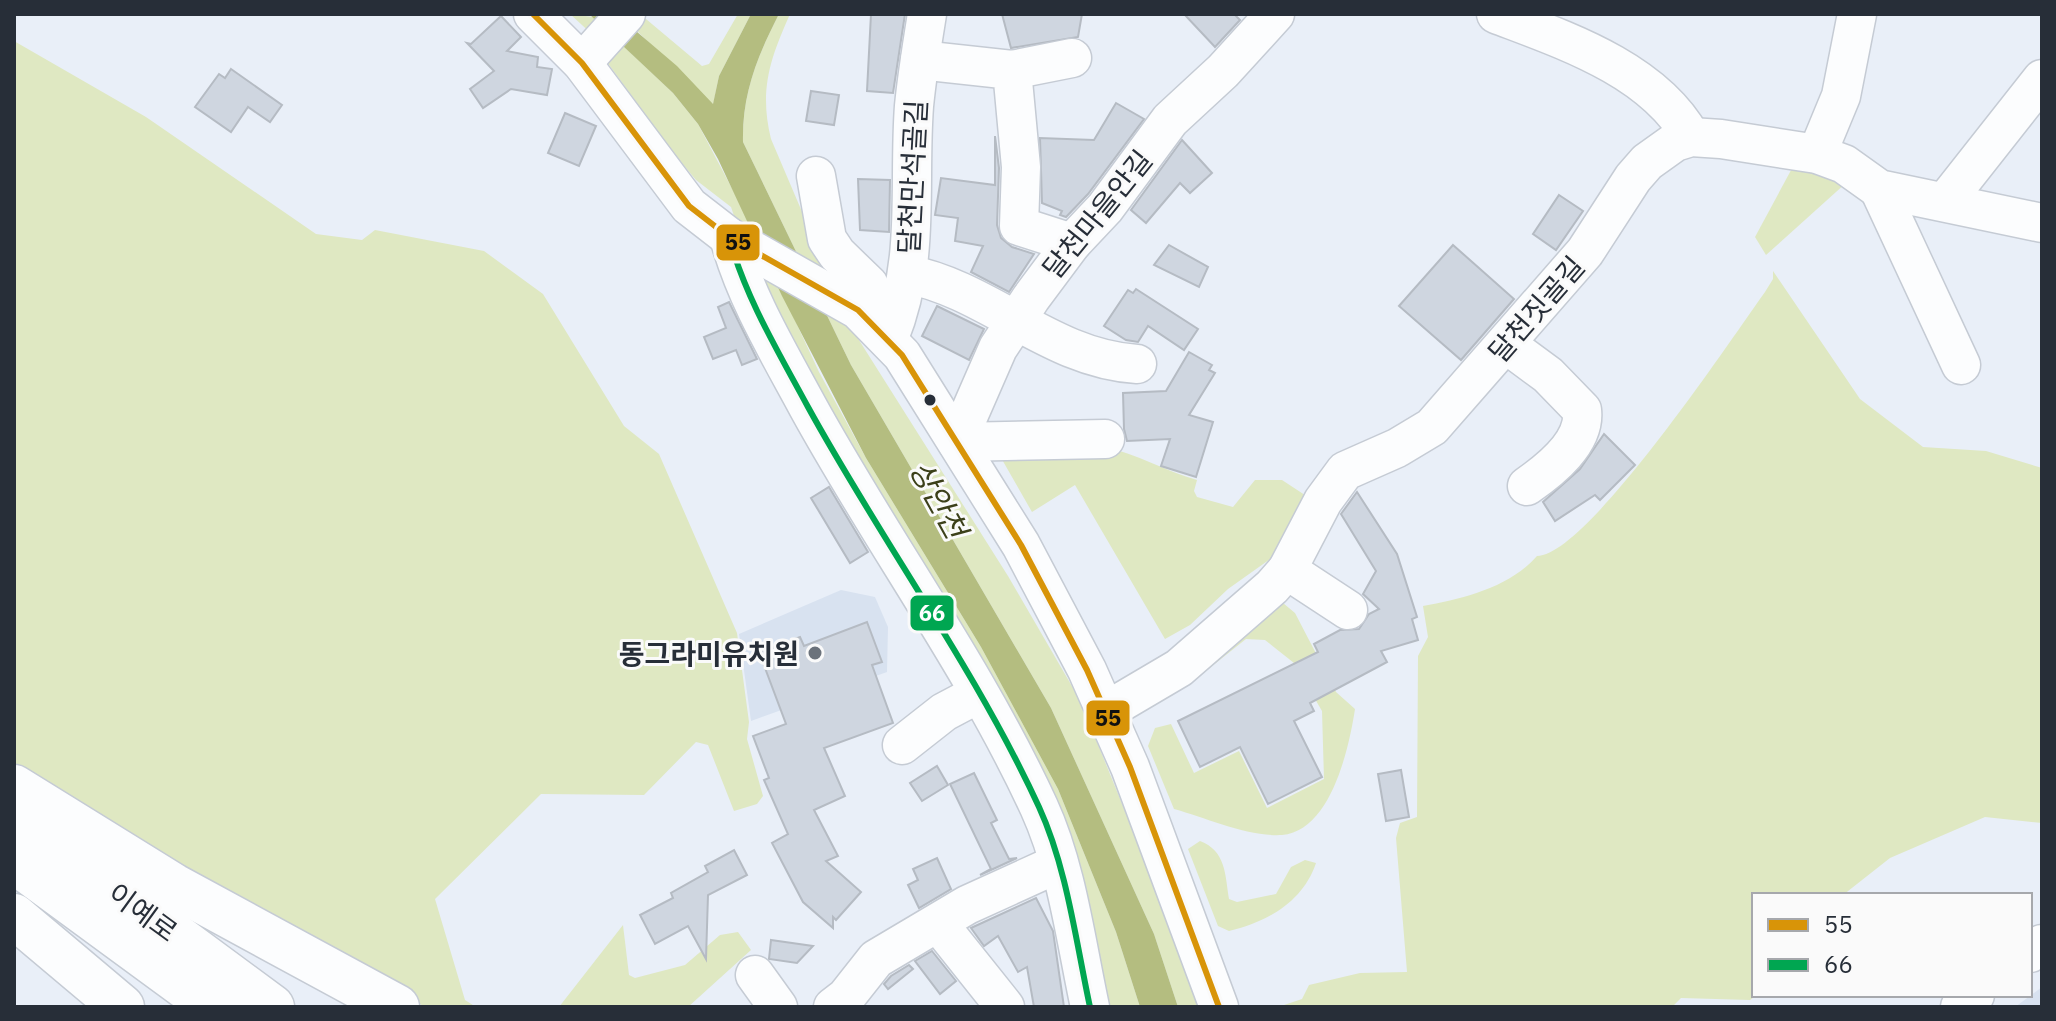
<svg xmlns="http://www.w3.org/2000/svg" width="2056" height="1021" viewBox="0 0 2056 1021" font-family="'IBM Plex Sans','Noto Sans KR',sans-serif">
  <rect width="100%" height="100%" fill="#e9eff8"/>
  <g fill="#d8e2f0">
    <polygon points="841,590 875,597 888,627 887,672 751,721 739,634"/>
    <polygon points="2042,987 2042,1007 2015,1007"/>
  </g>
  <g fill="#dfe8c2">
    <polygon points="570,14 593,17 673,93 698,124 747,217 819,372 866,458 981,647 1058,789 1116,932 1140,1007 1099,1007 1084,938 756,280 731,207 696,180 675,155 604,58 607,48"/>
    <polygon points="640,14 702,66 709,64 738,14 751,14 719,76 713,105 634,28"/>
    <path d="M779,14h11c-20,45 -31,76 -19,125l81,190 156,247 72,124 81,200 37,107h-20l-24,-73 -103,-226 -200,-343 -108,-223c-1,-48 14,-85 36,-128z"/>
    <polygon points="14,41 146,117 316,234 362,240 375,230 484,251 543,294 624,426 659,454 737,633 749,722 747,739 763,796 757,804 734,811 708,745 696,742 644,795 541,794 435,899 465,1000 476,1007 425,1007 14,767"/>
    <polygon points="1796,161 1846,183 1766,255 1755,237"/>
    <path d="M1773,271l87,128 63,48 63,4 56,17v355l-57,-6 -95,41 -47,37h-89v100h3l-7,5 -69,-2 -9,9h-394l24,-8 7,-14 51,-12 47,-1 -11,-134 4,-15 17,-6 1,-161 10,-19 -5,-31c40,-7 87,-19 114,-50 50,0 195,-218 228,-264l8,-13z"/>
    <path d="M1104,447c32,6 61,24 93,33l-3,11 3,6 36,10 22,-27h27l32,21 -41,56 -45,32 -38,36 -25,14 -90,-154 -43,27 -32,-56z"/>
    <path d="M1283,603l12,10 41,79 19,17c-6,39 -24,122 -73,126 -34,2 -75,-17 -108,-26l-26,-63 7,-18 16,-4 23,49 45,-22 28,57 57,-29 -2,-68 -28,-48 -29,-23 -19,-1 -59,47 -24,10z"/>
    <path d="M1200,841c26,10 25,33 29,58l8,3 39,-8 15,-27 14,-7 11,3c-13,39 -49,59 -87,68l-11,-5 -30,-77z"/>
    <polygon points="623,925 629,975 635,978 685,965 720,935 738,932 751,950 688,1007 559,1007"/>
  </g>
  <path fill="#b4bd80" d="M589,14h27l61,52 36,38 6,-28 32,-62h28c-22,43 -37,80 -36,128l108,223 200,343 103,226 24,73h-38l-24,-75 -58,-143 -77,-142 -115,-189 -84,-162 -64,-137 -20,-35 -25,-31z"/>
  <g fill="#cfd6e0" stroke="#b5bbc3" stroke-width="2">
    <polygon points="871,14 905,14 893,93 867,91"/>
    <polygon points="1002,14 1082,14 1078,37 1011,48"/>
    <polygon points="1184,14 1234,14 1240,20 1215,47"/>
    <polygon points="501,16 521,37 507,51 538,57 537,67 552,69 547,95 511,89 483,108 470,89 494,71 467,43 471,44"/>
    <polygon points="231,69 282,105 270,122 248,107 231,132 195,107 219,74 225,78"/>
    <polygon points="811,91 839,95 834,125 806,121"/>
    <polygon points="1116,103 1144,119 1088,194 1066,217 1060,215 1062,211 1042,203 1040,138 1094,140"/>
    <polygon points="565,113 596,126 579,166 548,153"/>
    <polygon points="995,136 999,168 997,225 1001,238 1012,247 1034,254 1009,292 971,272 983,246 955,241 958,218 935,215 941,178 995,185"/>
    <polygon points="1182,140 1212,173 1190,193 1180,183 1146,223 1131,210"/>
    <polygon points="858,179 890,180 889,232 860,230"/>
    <polygon points="1559,195 1583,211 1556,250 1533,234"/>
    <polygon points="1169,245 1208,267 1199,287 1154,265"/>
    <polygon points="1453,245 1514,299 1461,360 1399,306"/>
    <polygon points="1136,289 1198,329 1184,350 1148,326 1138,342 1126,340 1104,326 1128,290 1133,293"/>
    <polygon points="729,302 757,359 742,365 736,350 713,359 704,337 726,328 718,307"/>
    <polygon points="937,306 984,329 969,360 922,336"/>
    <polygon points="1189,352 1212,365 1209,370 1215,373 1189,415 1213,422 1196,477 1161,466 1170,439 1127,441 1124,429 1123,393 1166,391"/>
    <polygon points="1604,434 1635,465 1600,500 1595,495 1555,521 1543,502 1580,469"/>
    <polygon points="829,487 868,552 850,563 811,498"/>
    <polygon points="1357,492 1397,554 1417,617 1412,619 1418,640 1381,651 1387,662 1310,703 1314,711 1294,721 1322,777 1268,804 1240,747 1200,767 1178,721 1318,652 1314,644 1340,630 1359,629 1369,614 1379,609 1363,594 1376,571 1341,514"/>
    <polygon points="867,622 882,662 872,665 893,723 824,748 845,796 814,810 838,856 826,861 861,892 836,920 833,917 833,928 803,902 772,843 788,834 764,780 769,778 753,736 786,724 759,652 800,637 804,646"/>
    <polygon points="937,766 948,785 922,801 910,783"/>
    <polygon points="1401,770 1409,817 1386,821 1378,774"/>
    <polygon points="974,773 997,820 991,823 1009,859 1017,858 980,875 991,869 950,784"/>
    <polygon points="734,850 747,875 708,895 706,959 688,926 655,944 640,915 673,898 671,893 708,872 705,866"/>
    <polygon points="937,858 951,889 919,908 908,885 918,880 913,869"/>
    <polygon points="1036,898 1053,931 1064,1007 1034,1007 1027,967 1018,972 998,936 984,946 971,928"/>
    <polygon points="771,940 813,946 797,963 769,959"/>
    <polygon points="932,951 956,981 940,994 915,961"/>
    <polygon points="909,965 913,969 888,989 884,984 891,976"/>
  </g>
  <g fill="none" stroke-linecap="round" stroke-linejoin="round">
    <g stroke="#c5cbd4" stroke-width="41">
      <g id="minor">
        <polyline points="533,14 582,63 689,206 729,237 858,310 902,355 1021,545 1087,670 1130,767 1219,1007"/>
        <path d="M1496,14c68,26 157,55 195,123"/>
        <polyline points="920,60 1012,70 1021,167 1019,226 1072,243"/>
        <polyline points="582,63 626,14"/>
        <polyline points="1012,70 1072,58"/>
        <polyline points="1817,154 1841,96 1857,14"/>
        <polyline points="816,176 827,239 837,254 869,285 887,332"/>
        <polyline points="1879,189 1961,365"/>
        <polyline points="1945,202 2042,79"/>
        <path d="M729,237c16,60 50,116 79,170 74,135 167,261 231,400 28,61 37,135 51,200"/>
        <path d="M907,274c82,16 144,85 230,90"/>
        <path d="M889,338c32,-78 19,-151 25,-232 3,-31 8,-61 13,-92"/>
        <path d="M1506,344l42,31 34,35c4,32 -32,60 -55,76"/>
        <polyline points="1105,439 957,442 998,348 1031,298 1072,243 1105,208 1170,120 1223,71 1275,14"/>
        <polyline points="1287,570 1348,610"/>
        <polyline points="1106,711 1179,668 1272,587 1287,570 1323,501 1345,471 1397,448 1432,427 1585,252 1633,178 1647,162 1675,142 1691,137 1721,139 1817,154 1844,164 1879,189 2042,223"/>
        <polyline points="902,745 944,712 978,694"/>
        <polyline points="938,923 1005,1007"/>
        <polyline points="2030,953 2042,944"/>
        <polyline points="755,975 778,1007"/>
        <polyline points="833,1007 846,997 876,959 967,905 1057,864"/>
        <polyline points="1960,1007 1975,995"/>
      </g>
    </g>
    <g stroke="#c5cbd4" stroke-width="47">
      <g id="highway">
        <polyline points="14,787 174,886 397,1007"/>
        <polyline points="23,823 272,1007"/>
        <polyline points="14,861 213,1007"/>
        <polyline points="14,916 122,1007"/>
      </g>
    </g>
    <use href="#minor" stroke="#fcfdfe" stroke-width="38"/>
    <use href="#highway" stroke="#fcfdfe" stroke-width="44"/>
    <g stroke="#fafafa" stroke-width="12">
      <polyline id="bus-1" points="533,14 582,63 689,206 729,237 858,310 902,355 1021,545 1087,670 1130,767 1219,1007"/>
    </g>
    <g stroke="#fafafa" stroke-width="12">
      <path id="bus-2" d="M729,237c16,60 50,116 79,170 74,135 167,261 231,400 28,61 37,135 51,200"/>
    </g>
    <use href="#bus-1" stroke="#d89408" stroke-width="6"/>
    <use href="#bus-2" stroke="#00a651" stroke-width="6"/>
  </g>
  <circle fill="#272e38" stroke="#fafafa" stroke-width="3" cx="930" cy="400" r="7"/>
  <circle fill="#6b727b" stroke="#fafafa" stroke-width="3" cx="815" cy="653" r="8"/>
  <g text-anchor="middle" dominant-baseline="central" stroke-width="6" stroke-linejoin="round" paint-order="stroke">
    <g font-size="28" fill="#272e38" stroke="#fafafa">
      <text transform="translate(912 177) rotate(-87)">달천만석골길</text>
      <text transform="translate(1097 214) rotate(-51)">달천마을안길</text>
      <text transform="translate(1536 309) rotate(-49)">달천짓골길</text>
      <text transform="translate(143 912) rotate(36)">이예로</text>
    </g>
    <g font-size="28" font-weight="bold" fill="#272e38" stroke="#fafafa" text-anchor="end">
      <text x="799" y="653">동그라미유치원</text>
    </g>
    <g font-size="30" font-style="italic" fill="#3c401a" stroke="#fafafa">
      <text transform="translate(939 499) rotate(61)">상안천</text>
    </g>
  </g>
  <g stroke="#fafafa" stroke-width="3">
    <rect x="715" y="223" width="46" height="39" rx="8" fill="#d89408"/>
    <rect x="909" y="594" width="46" height="38" rx="8" fill="#00a651"/>
    <rect x="1085" y="699" width="46" height="38" rx="8" fill="#d89408"/>
  </g>
  <g font-size="22" text-anchor="middle" font-weight="bold" fill="#fff">
    <text x="932" y="621">66</text>
  </g>
  <g font-size="22" text-anchor="middle" font-weight="bold" fill="#111">
    <text x="738" y="250">55</text>
    <text x="1108" y="726">55</text>
  </g>
  <rect width="2056" height="1021" fill="none" stroke="#272e38" stroke-width="32"/>
  <rect x="1752" y="893" width="280" height="104" fill="#fafafa" stroke="#a6a8ac" stroke-width="2"/>
  <rect x="1768" y="919" width="40" height="12" fill="#d89408" stroke="#a6a8ac" stroke-width="2"/>
  <text x="1824" y="933" font-size="24" fill="#272e38">55</text>
  <rect x="1768" y="959" width="40" height="12" fill="#00a651" stroke="#a6a8ac" stroke-width="2"/>
  <text x="1824" y="973" font-size="24" fill="#272e38">66</text>
</svg>
